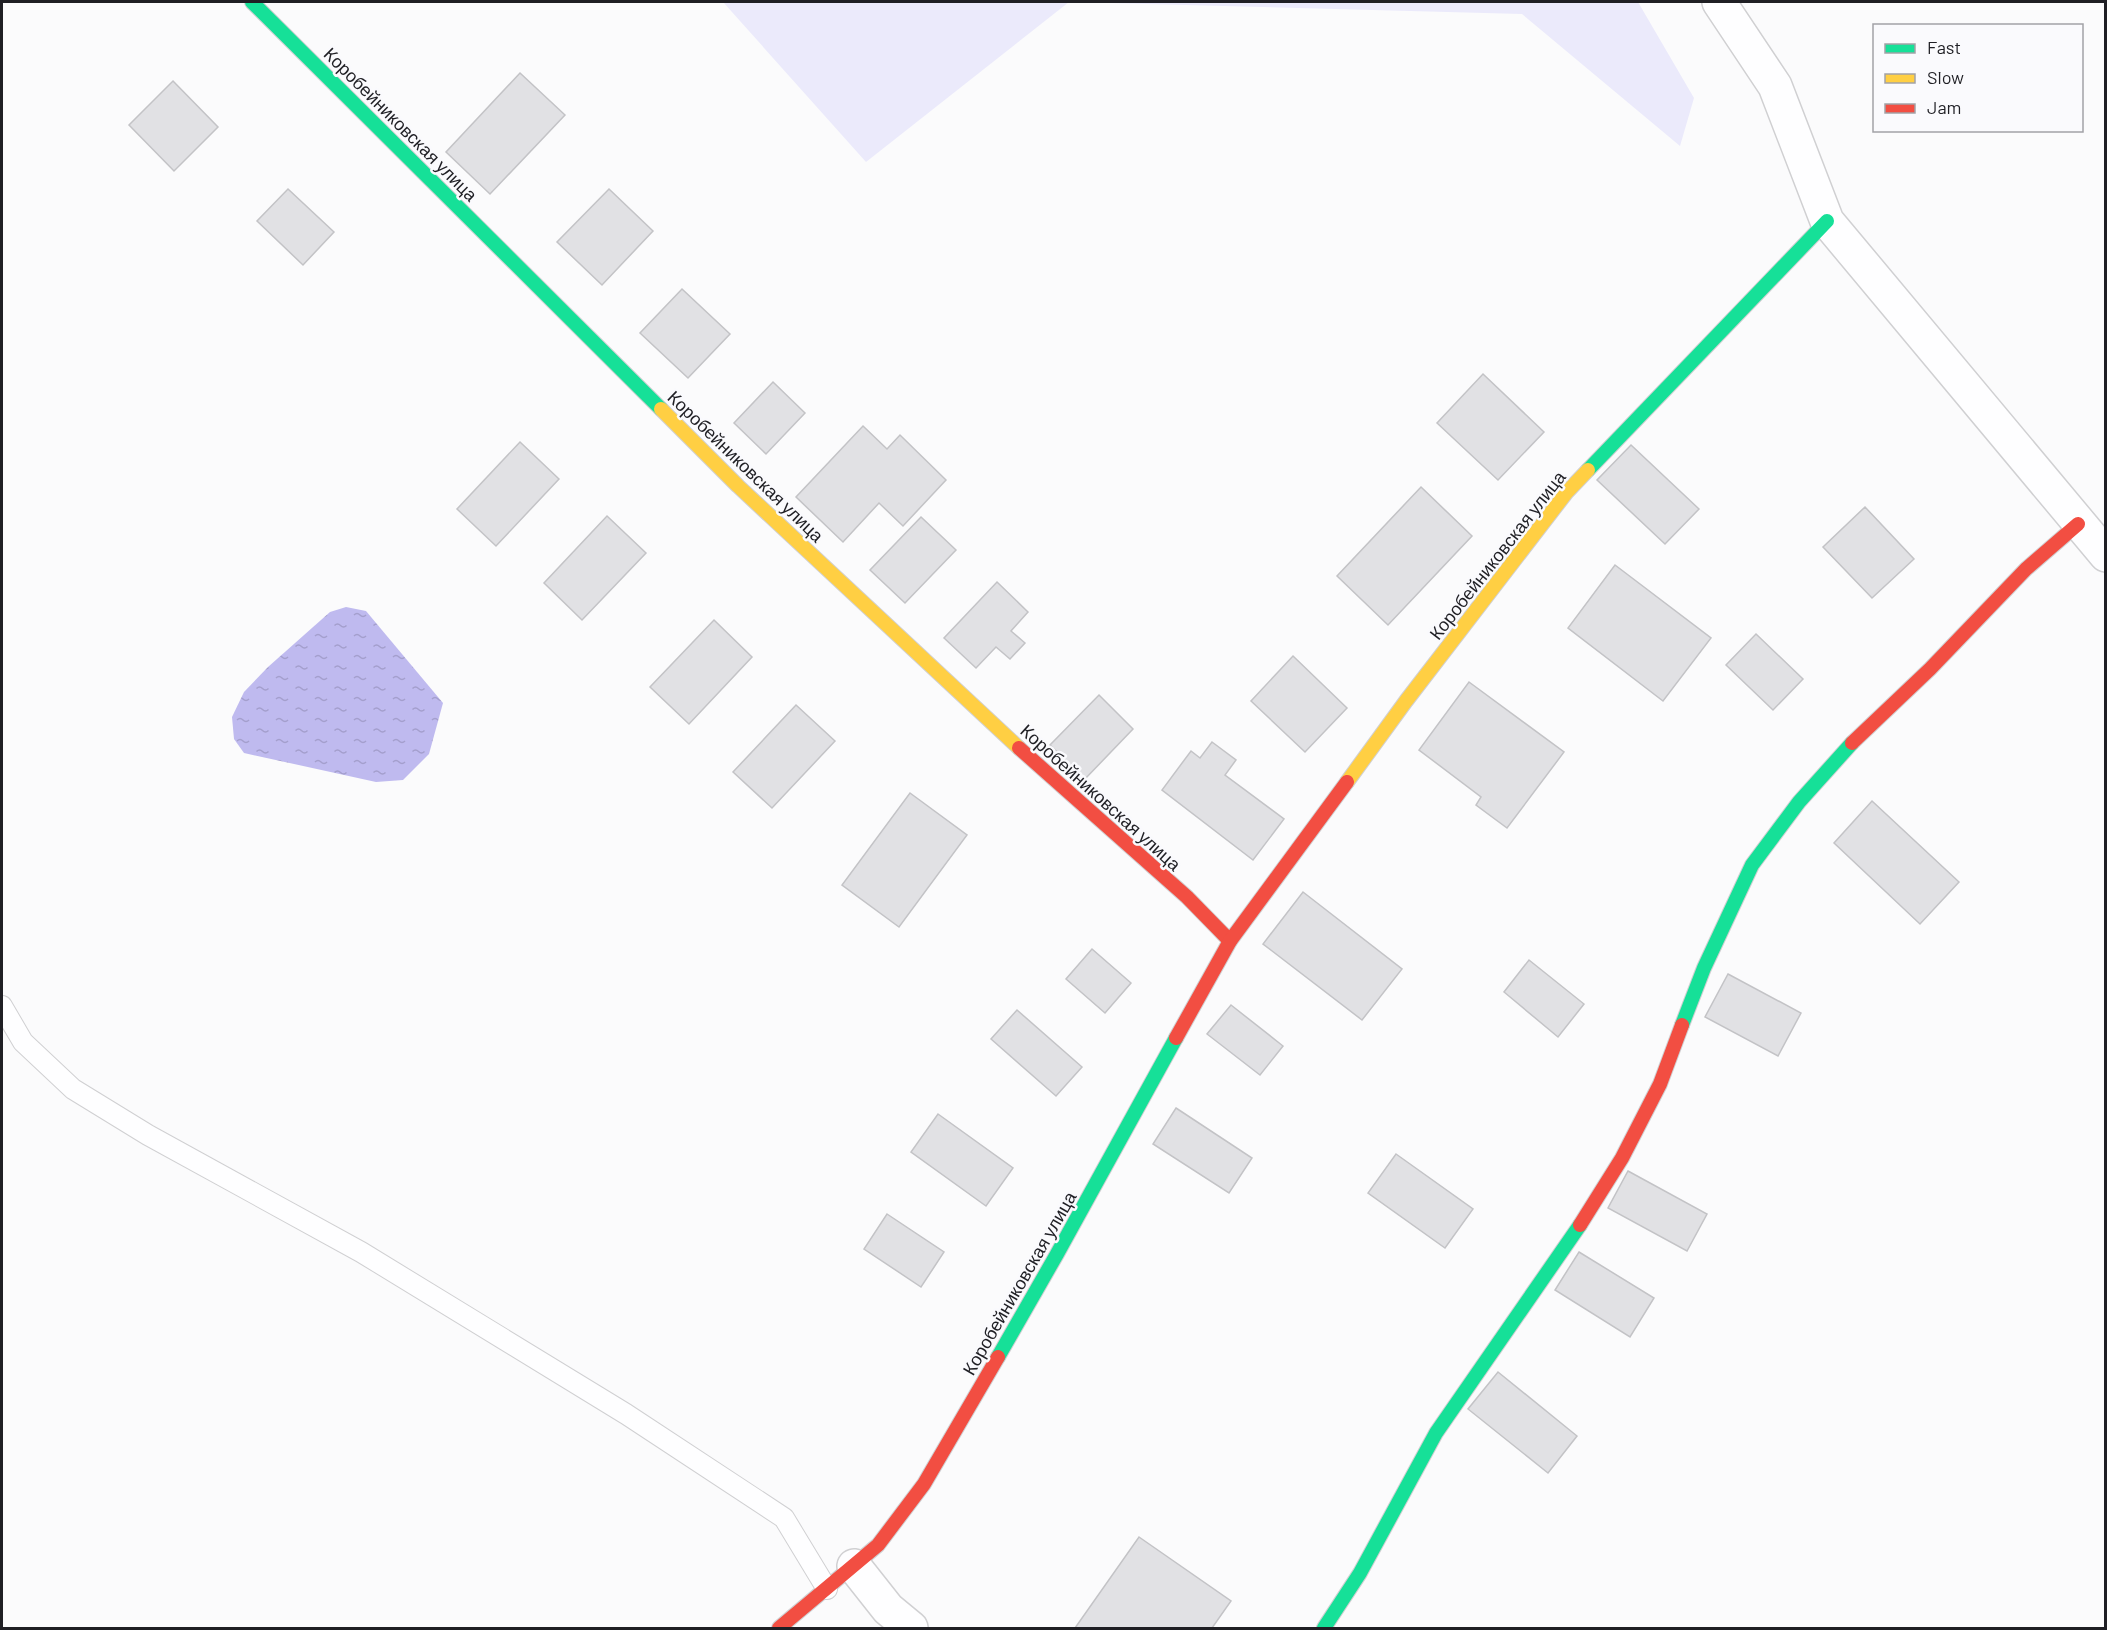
<svg xmlns="http://www.w3.org/2000/svg" width="2107" height="1630" viewBox="0 0 2107 1630" font-family="Barlow,sans-serif">
  <defs>
    <pattern id="water-ripples" width="26" height="14" patternUnits="userSpaceOnUse" patternTransform="scale(1.5)"><rect width="26" height="14" fill="#bfbaef"/><path d="M2 4q2-2 4 0t4 0M15 11q2-2 4 0t4 0" fill="none" stroke="#a49fcd"/></pattern>
  </defs>
  <rect width="100%" height="100%" fill="#fbfbfc"/>
  <g fill="#ebeafb">
    <polygon points="723,2 1069,2 866,162"/>
    <polygon points="1070,2 1638,2 1694,98 1680,146 1522,14"/>
  </g>
  <polygon fill="url(#water-ripples)" points="346,607 366,611 443,703 429,754 403,780 376,782 244,753 234,739 232,717 244,692 268,667 330,612"/>
  <g fill="#e1e1e4" stroke="#c3c3c6" stroke-width="1.5">
    <polygon points="520,73 565,115 490,194 446,152"/>
    <polygon points="173,81 218,127 174,171 129,125"/>
    <polygon points="288,189 334,232 303,265 257,221"/>
    <polygon points="609,189 653,231 602,285 557,242"/>
    <polygon points="682,289 730,334 688,378 640,333"/>
    <polygon points="1483,374 1544,432 1498,480 1437,423"/>
    <polygon points="773,382 805,413 766,454 734,423"/>
    <polygon points="863,426 887,449 900,435 946,480 903,526 879,503 843,542 796,497"/>
    <polygon points="520,442 559,479 496,546 457,509"/>
    <polygon points="1631,445 1699,509 1665,544 1597,480"/>
    <polygon points="1421,487 1472,536 1388,625 1337,576"/>
    <polygon points="1865,507 1914,559 1872,598 1823,547"/>
    <polygon points="607,516 646,553 582,620 544,583"/>
    <polygon points="921,517 956,550 905,603 870,570"/>
    <polygon points="1615,565 1711,638 1663,701 1568,628"/>
    <polygon points="997,582 1028,612 1011,631 1025,643 1010,659 996,647 976,668 944,638"/>
    <polygon points="714,620 752,657 689,724 650,687"/>
    <polygon points="1756,634 1803,679 1773,710 1726,665"/>
    <polygon points="1293,656 1347,708 1305,752 1251,701"/>
    <polygon points="1469,682 1564,752 1507,828 1476,805 1481,797 1419,750"/>
    <polygon points="1099,695 1133,729 1085,779 1050,745"/>
    <polygon points="796,705 835,741 772,808 733,772"/>
    <polygon points="1212,742 1236,760 1225,775 1284,819 1253,860 1162,790 1191,751 1200,758"/>
    <polygon points="910,793 967,835 899,927 842,885"/>
    <polygon points="1872,801 1959,882 1920,924 1834,843"/>
    <polygon points="1303,892 1402,969 1362,1020 1263,944"/>
    <polygon points="1092,949 1131,983 1105,1013 1066,979"/>
    <polygon points="1529,960 1584,1004 1558,1037 1504,992"/>
    <polygon points="1728,974 1801,1013 1778,1056 1705,1017"/>
    <polygon points="1231,1005 1283,1046 1260,1075 1207,1034"/>
    <polygon points="1017,1010 1082,1067 1056,1096 991,1039"/>
    <polygon points="1176,1108 1252,1158 1229,1193 1153,1144"/>
    <polygon points="938,1114 1013,1168 986,1206 911,1152"/>
    <polygon points="1396,1154 1473,1209 1445,1248 1368,1193"/>
    <polygon points="1628,1171 1707,1214 1687,1251 1608,1208"/>
    <polygon points="887,1214 944,1252 921,1287 864,1249"/>
    <polygon points="1579,1252 1654,1298 1630,1337 1555,1290"/>
    <polygon points="1498,1372 1577,1436 1548,1473 1468,1409"/>
    <polygon points="1139,1537 1231,1601 1212,1628 1075,1628"/>
  </g>
  <g fill="none" stroke-linecap="round" stroke-linejoin="round">
    <g stroke="#d0d0d2" stroke-width="22">
      <polyline id="lane" points="2,1006 23,1042 73,1089 148,1135 361,1252 626,1414 784,1518 827,1589"/>
    </g>
    <g stroke="#d0d0d2" stroke-width="36">
      <g id="street">
        <polyline points="1719,2 1775,86 1827,221 2106,555"/>
        <polyline points="854,1566 888,1609 911,1628"/>
      </g>
    </g>
    <g stroke="#d0d0d2" stroke-width="16">
      <g id="fast">
        <polyline points="252,2 661,409"/>
        <polyline points="1588,470 1827,221"/>
        <polyline points="1682,1025 1704,968 1752,865 1799,802 1852,743"/>
        <polyline points="998,1357 1057,1254 1176,1038"/>
        <polyline points="1324,1628 1360,1573 1436,1433 1580,1225"/>
      </g>
    </g>
    <g stroke="#d0d0d2" stroke-width="16">
      <g id="slow">
        <polyline points="661,409 738,486 1019,748"/>
        <polyline points="1347,782 1406,701 1566,493 1588,470"/>
      </g>
    </g>
    <g stroke="#d0d0d2" stroke-width="16">
      <g id="jam">
        <polyline points="1852,743 1930,669 2026,569 2078,524"/>
        <polyline points="1019,748 1187,897 1230,941"/>
        <polyline points="1176,1038 1230,941 1347,782"/>
        <polyline points="1580,1225 1622,1158 1660,1084 1682,1025"/>
        <polyline points="779,1628 878,1545 924,1484 998,1357"/>
      </g>
    </g>
    <use href="#lane" stroke="#fefeff" stroke-width="20"/>
    <use href="#street" stroke="#fefeff" stroke-width="33"/>
    <use href="#fast" stroke="#16e098" stroke-width="14"/>
    <use href="#slow" stroke="#ffcf43" stroke-width="14"/>
    <use href="#jam" stroke="#f24e42" stroke-width="14"/>
  </g>
  <g text-anchor="middle" dominant-baseline="central" stroke-width="5" stroke-linejoin="round" paint-order="stroke">
    <g font-size="18" fill="#1f1f24" stroke="#fafafd">
      <text transform="translate(401 124) rotate(45)">Коробейниковская улица</text>
      <text transform="translate(746 466) rotate(44)">Коробейниковская улица</text>
      <text transform="translate(1497 555) rotate(-52)">Коробейниковская улица</text>
      <text transform="translate(1101 797) rotate(42)">Коробейниковская улица</text>
      <text transform="translate(1019 1283) rotate(-60)">Коробейниковская улица</text>
    </g>
  </g>
  <rect width="2107" height="1630" fill="none" stroke="#1f1f24" stroke-width="6"/>
  <rect x="1873" y="24" width="210" height="108" fill="#fafafd" stroke="#a2a2a6" stroke-width="1.5"/>
  <rect x="1885" y="44" width="30" height="9" fill="#16e098" stroke="#a2a2a6" stroke-width="1.5"/>
  <text x="1927" y="54" font-size="18" fill="#1f1f24">Fast</text>
  <rect x="1885" y="74" width="30" height="9" fill="#ffcf43" stroke="#a2a2a6" stroke-width="1.5"/>
  <text x="1927" y="84" font-size="18" fill="#1f1f24">Slow</text>
  <rect x="1885" y="104" width="30" height="9" fill="#f24e42" stroke="#a2a2a6" stroke-width="1.5"/>
  <text x="1927" y="114" font-size="18" fill="#1f1f24">Jam</text>
</svg>
